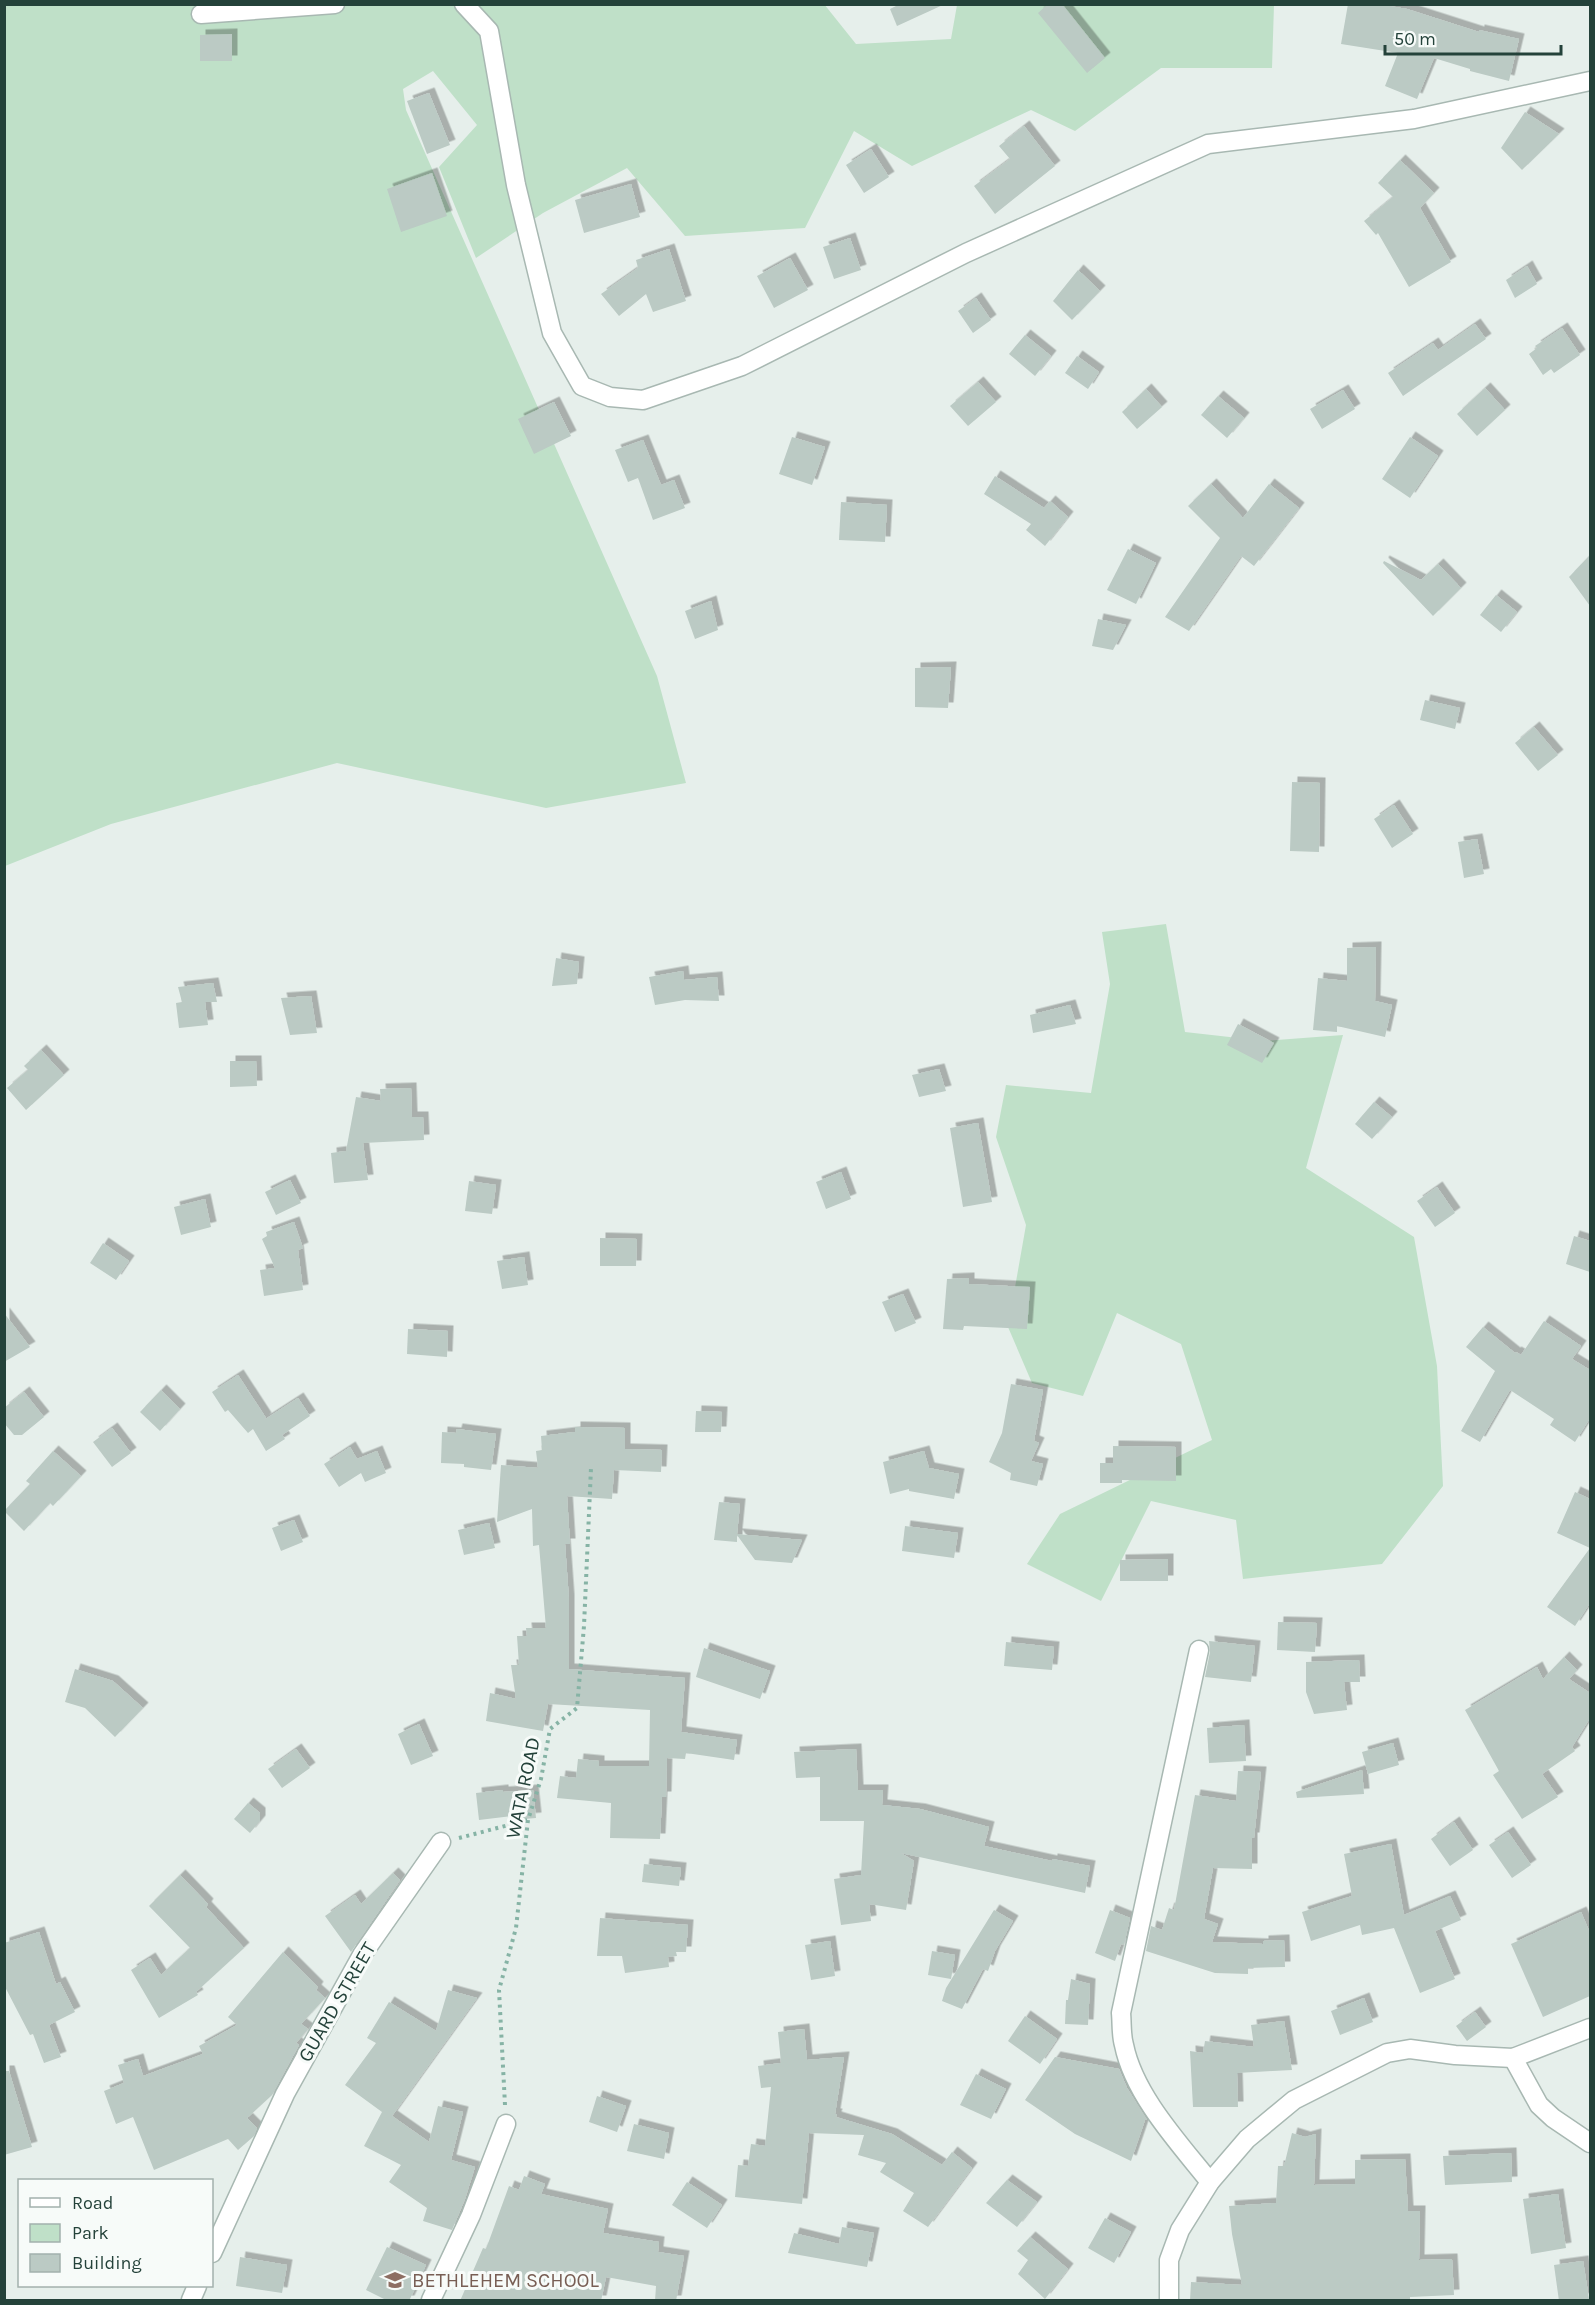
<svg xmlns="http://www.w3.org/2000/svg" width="1595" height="2305" viewBox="0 0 1595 2305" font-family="Karla,sans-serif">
  <defs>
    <filter id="shadow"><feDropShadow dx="5.5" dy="-5.5" stdDeviation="0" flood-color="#0004"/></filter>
  </defs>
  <rect width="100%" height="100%" fill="#e6efeb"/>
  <g fill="#bfe0c8">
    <polygon points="824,4 856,44 951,39 957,5 1274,5 1272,68 1161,68 1075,131 1031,110 912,166 854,131 805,228 685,236 627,168 543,213 476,258 439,167 477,125 433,71 403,89 406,110 657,676 686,783 546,808 337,763 111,824 5,866 5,5"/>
    <polygon points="1166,924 1185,1032 1265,1041 1343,1035 1306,1168 1414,1237 1437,1366 1443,1486 1382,1564 1243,1579 1236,1520 1151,1501 1101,1601 1027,1564 1060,1514 1212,1440 1181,1344 1117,1313 1083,1396 1032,1383 1008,1327 1026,1225 996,1137 1006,1085 1091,1093 1110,984 1102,932"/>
  </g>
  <g fill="#bbcac4" filter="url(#shadow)">
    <polygon points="900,4 945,4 897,26 890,9"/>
    <polygon points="1048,4 1062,4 1105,58 1087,73 1038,13"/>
    <polygon points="1348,4 1378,4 1407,9 1479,32 1479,30 1519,39 1509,81 1470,71 1470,69 1434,58 1417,99 1385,86 1398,53 1341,44"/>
    <polygon points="232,34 232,61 200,61 200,35"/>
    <polygon points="429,93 450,145 427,154 407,101"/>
    <polygon points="1525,112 1559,134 1522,170 1501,148"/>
    <polygon points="1024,126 1055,166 995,214 974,186 1010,159 999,146"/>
    <polygon points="871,149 889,177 864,193 846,165"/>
    <polygon points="1400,160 1434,193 1420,208 1451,262 1409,287 1378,233 1376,235 1364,221 1393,197 1378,183"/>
    <polygon points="432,173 447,216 401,232 387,189"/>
    <polygon points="631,184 640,217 584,233 575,200"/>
    <polygon points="850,238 861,270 834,279 823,247"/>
    <polygon points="669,249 686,301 653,312 646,294 619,316 601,294 638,268 636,260"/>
    <polygon points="790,258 808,290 774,308 757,276"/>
    <polygon points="1527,266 1537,284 1515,298 1506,280"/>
    <polygon points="1078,270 1100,291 1072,320 1053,301"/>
    <polygon points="976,298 991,320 973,333 958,311"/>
    <polygon points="1475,324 1486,339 1403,396 1388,373 1433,343 1438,350"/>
    <polygon points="1562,328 1580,355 1554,373 1551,369 1543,375 1529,354 1537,348 1535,346"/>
    <polygon points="1025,335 1051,356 1035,376 1009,354"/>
    <polygon points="1077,356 1099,372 1088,389 1065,373"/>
    <polygon points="978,382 996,402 968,426 950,406"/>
    <polygon points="1485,388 1505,410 1477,436 1457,414"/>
    <polygon points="1146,389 1162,407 1137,429 1122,412"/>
    <polygon points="1343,390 1355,409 1322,429 1310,409"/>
    <polygon points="1218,396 1244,418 1227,438 1201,415"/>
    <polygon points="554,402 571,436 534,454 518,419"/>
    <polygon points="792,437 825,447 812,485 779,474"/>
    <polygon points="1410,437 1438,456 1410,498 1382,479"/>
    <polygon points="643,440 661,485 674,480 685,508 653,520 638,478 628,482 615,450"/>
    <polygon points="995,476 1044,508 1050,501 1068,517 1045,546 1026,530 1031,524 984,494"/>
    <polygon points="1211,484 1243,518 1269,484 1299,508 1254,566 1241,556 1189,631 1165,617 1220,538 1188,506"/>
    <polygon points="841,502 887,505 885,542 839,540"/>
    <polygon points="1128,549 1156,563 1136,604 1107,590"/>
    <polygon points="1590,555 1590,606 1569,577"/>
    <polygon points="1384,561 1421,580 1438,564 1461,588 1433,616 1383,563"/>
    <polygon points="1496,595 1517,612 1501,632 1480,615"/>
    <polygon points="711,601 718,630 695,639 685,611"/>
    <polygon points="1098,619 1126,625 1113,650 1092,646"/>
    <polygon points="951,667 948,708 915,707 915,668"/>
    <polygon points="1425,700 1460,708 1455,729 1420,720"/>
    <polygon points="1534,727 1558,755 1538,771 1515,743"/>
    <polygon points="1292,782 1320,783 1319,852 1290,851"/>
    <polygon points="1394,805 1413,834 1392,848 1374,819"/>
    <polygon points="1477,839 1484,874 1464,878 1458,842"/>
    <polygon points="1376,947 1375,1001 1392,1005 1385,1037 1337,1026 1337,1032 1313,1030 1318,978 1347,981 1347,948"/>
    <polygon points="556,958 579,962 577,984 552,986"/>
    <polygon points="683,971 684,980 717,977 719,1001 685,1000 655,1005 649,977"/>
    <polygon points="213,983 217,1002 205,1002 208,1025 179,1028 176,1003 182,1002 178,987"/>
    <polygon points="311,996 317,1033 290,1035 281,998"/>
    <polygon points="1070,1005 1076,1024 1033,1033 1030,1015"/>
    <polygon points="1238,1024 1274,1043 1262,1063 1227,1045"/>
    <polygon points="41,1050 64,1075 26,1110 7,1088 28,1070 24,1066"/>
    <polygon points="230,1061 256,1061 257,1086 230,1087"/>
    <polygon points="939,1069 946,1091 919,1097 912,1075"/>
    <polygon points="411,1088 412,1117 423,1117 424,1140 363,1143 368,1180 334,1183 331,1153 346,1151 356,1097 381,1101 380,1089"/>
    <polygon points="1374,1102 1392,1117 1372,1139 1355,1124"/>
    <polygon points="978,1123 992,1202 963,1207 950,1128"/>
    <polygon points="841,1172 851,1199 826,1209 816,1182"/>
    <polygon points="290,1180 301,1203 276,1215 265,1192"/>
    <polygon points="469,1181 496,1185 492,1214 465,1211"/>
    <polygon points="1437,1187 1455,1213 1435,1227 1417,1201"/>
    <polygon points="205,1199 211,1227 181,1235 174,1207"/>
    <polygon points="294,1222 303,1248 298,1250 303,1290 264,1296 260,1270 275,1268 262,1239 267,1236 266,1232"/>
    <polygon points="1574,1236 1590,1241 1590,1272 1566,1264"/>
    <polygon points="600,1238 637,1239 636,1266 600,1266"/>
    <polygon points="103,1243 129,1261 116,1280 90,1263"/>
    <polygon points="524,1257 528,1285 502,1289 497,1261"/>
    <polygon points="969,1278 969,1284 1030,1287 1027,1329 964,1326 963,1330 943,1329 947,1279"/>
    <polygon points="903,1294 916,1323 895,1332 882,1302"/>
    <polygon points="4,1313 30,1347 4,1362"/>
    <polygon points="1544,1321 1581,1346 1572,1359 1590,1370 1590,1418 1575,1442 1550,1425 1554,1419 1510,1390 1480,1442 1461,1431 1495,1371 1466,1347 1483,1327 1515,1353 1516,1352 1521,1355"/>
    <polygon points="408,1329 448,1331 447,1357 407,1354"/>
    <polygon points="238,1375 266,1418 264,1420 298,1398 310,1416 282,1435 285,1439 266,1451 253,1429 248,1433 228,1410 225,1412 212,1392"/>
    <polygon points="1011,1384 1043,1390 1034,1441 1039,1443 1031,1461 1043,1464 1037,1486 1010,1480 1011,1473 989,1462 1002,1433"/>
    <polygon points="161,1390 180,1409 160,1431 140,1412"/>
    <polygon points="24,1392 44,1417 22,1435 14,1435 4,1423 4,1408"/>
    <polygon points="696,1411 722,1412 721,1432 695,1432"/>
    <polygon points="575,1427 625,1428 625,1449 662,1450 661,1472 614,1470 612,1499 567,1496 570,1544 565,1544 569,1600 569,1669 685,1678 681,1732 737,1740 734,1760 686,1753 685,1759 667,1758 666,1797 662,1797 660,1839 610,1838 611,1803 557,1798 560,1776 576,1778 578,1759 599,1761 599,1766 649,1766 650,1710 548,1704 543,1731 486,1721 490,1693 516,1699 511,1665 519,1665 517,1636 527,1636 526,1628 546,1628 539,1545 533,1546 532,1509 497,1522 501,1465 538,1468 536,1451 542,1450 541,1436 575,1432"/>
    <polygon points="112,1428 131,1453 112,1467 93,1442"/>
    <polygon points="457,1429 496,1434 491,1470 464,1467 464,1464 441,1463 442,1432 456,1433"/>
    <polygon points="1113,1446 1176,1447 1176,1481 1122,1480 1122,1483 1100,1483 1100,1463 1113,1463"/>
    <polygon points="350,1447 357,1459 377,1451 386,1473 365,1482 361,1473 339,1487 324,1464"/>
    <polygon points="53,1451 81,1476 53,1506 50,1503 24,1531 4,1511 30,1484 26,1481"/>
    <polygon points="924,1451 929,1468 959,1474 954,1499 909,1491 909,1489 890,1494 883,1462"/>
    <polygon points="1575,1492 1590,1499 1590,1603 1575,1626 1547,1607 1590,1548 1557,1533"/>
    <polygon points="719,1502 740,1504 737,1534 802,1540 792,1563 755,1560 737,1535 737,1542 714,1540"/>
    <polygon points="294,1520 303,1542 281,1551 272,1528"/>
    <polygon points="489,1523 495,1548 464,1555 458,1530"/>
    <polygon points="905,1526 958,1533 954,1558 902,1551"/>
    <polygon points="1168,1559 1168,1581 1120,1581 1120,1560"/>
    <polygon points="1278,1622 1317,1623 1315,1652 1277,1650"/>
    <polygon points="1209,1641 1255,1646 1251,1682 1205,1677 1210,1652"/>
    <polygon points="1006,1642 1054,1647 1052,1670 1004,1666"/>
    <polygon points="704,1648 770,1671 760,1699 696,1677"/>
    <polygon points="1564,1657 1577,1670 1569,1679 1590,1693 1590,1718 1572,1747 1575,1751 1542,1774 1558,1797 1522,1819 1493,1775 1499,1771 1465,1710 1537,1667 1543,1679"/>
    <polygon points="1359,1660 1360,1682 1344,1682 1347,1710 1314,1714 1306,1692 1306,1662"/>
    <polygon points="75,1669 113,1681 143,1708 115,1737 85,1708 65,1702"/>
    <polygon points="419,1724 433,1756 411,1765 398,1734"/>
    <polygon points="1244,1725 1246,1761 1209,1763 1207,1728"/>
    <polygon points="1393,1743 1399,1765 1368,1774 1362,1752"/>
    <polygon points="296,1749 310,1768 282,1788 268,1769"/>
    <polygon points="856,1749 858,1790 883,1790 882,1805 920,1809 989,1827 984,1846 1052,1861 1052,1859 1090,1866 1085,1893 901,1853 914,1861 906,1910 869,1904 871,1921 841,1925 834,1879 861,1875 864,1821 820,1821 820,1777 796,1778 794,1752"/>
    <polygon points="1362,1770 1364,1794 1297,1798 1296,1792"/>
    <polygon points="1238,1771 1261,1772 1254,1838 1252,1838 1252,1869 1213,1868 1204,1919 1218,1924 1212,1942 1263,1944 1263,1941 1284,1940 1285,1967 1248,1968 1248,1974 1215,1973 1146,1951 1151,1926 1162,1930 1169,1908 1174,1910 1195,1795 1236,1801"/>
    <polygon points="503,1790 503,1792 533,1790 536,1818 512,1820 512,1816 479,1820 476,1793"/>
    <polygon points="248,1803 260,1813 260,1821 250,1833 234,1819"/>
    <polygon points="1454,1822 1473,1850 1450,1866 1431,1839"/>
    <polygon points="1508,1832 1531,1865 1512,1878 1489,1845"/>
    <polygon points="1391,1844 1404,1915 1450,1896 1461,1920 1435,1931 1455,1979 1420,1993 1394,1928 1362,1935 1360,1925 1311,1941 1302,1912 1352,1896 1344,1854"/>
    <polygon points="644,1864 681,1868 679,1886 642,1882"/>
    <polygon points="393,1873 400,1880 351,1952 325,1916 355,1895 361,1904"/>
    <polygon points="180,1875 208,1904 206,1907 244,1948 196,1992 198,1995 159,2018 131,1970 150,1958 161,1975 190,1948 149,1906"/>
    <polygon points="994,1910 1013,1921 995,1951 988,1971 983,1969 962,2009 942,2001 946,1988"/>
    <polygon points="1110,1910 1130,1918 1124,1945 1121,1944 1115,1961 1095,1953"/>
    <polygon points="1581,1912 1590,1933 1590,1996 1543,2017 1511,1944"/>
    <polygon points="600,1918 688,1925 686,1952 676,1952 677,1956 668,1957 669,1967 625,1973 622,1956 597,1956"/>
    <polygon points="39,1932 56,1984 60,1982 75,2012 49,2025 61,2057 44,2063 33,2034 30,2035 4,1985 4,1943"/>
    <polygon points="830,1941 835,1976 811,1980 805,1945"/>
    <polygon points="932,1951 955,1955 951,1979 928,1975"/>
    <polygon points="283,1952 318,1987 316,1990 325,1998 301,2024 308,2029 296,2043 299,2045 272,2095 247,2118 257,2128 254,2136 238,2150 228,2139 154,2170 133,2117 116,2124 104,2091 124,2083 118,2065 138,2059 143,2076 203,2054 199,2046 237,2025 228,2017"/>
    <polygon points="1071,1979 1090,1984 1088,2025 1065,2024 1066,2000 1068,2000"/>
    <polygon points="448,1990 477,1998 392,2116 429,2142 438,2106 463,2112 451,2160 475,2167 465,2199 452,2230 423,2221 427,2208 389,2182 401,2165 364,2146 382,2112 345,2085 376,2043 367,2038 389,2002 436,2031"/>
    <polygon points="1364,1998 1373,2022 1340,2035 1331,2011"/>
    <polygon points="1475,2012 1486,2027 1467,2041 1456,2026"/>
    <polygon points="1025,2016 1057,2039 1040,2064 1008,2041"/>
    <polygon points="1284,2021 1292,2070 1237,2073 1238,2107 1193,2107 1190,2051 1203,2053 1205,2041 1254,2047 1251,2025"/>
    <polygon points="804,2029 807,2060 844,2057 835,2114 837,2114 836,2117 892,2134 942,2165 952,2152 972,2168 928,2227 903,2211 914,2193 880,2172 886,2163 858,2155 864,2135 809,2133 802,2204 735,2197 738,2165 748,2166 751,2144 765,2146 771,2087 761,2088 758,2066 781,2063 778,2032"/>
    <polygon points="1055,2057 1119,2069 1127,2088 1147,2120 1145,2120 1131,2161 1075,2134 1025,2100"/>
    <polygon points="4,2071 9,2071 32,2147 4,2155"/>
    <polygon points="976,2074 1006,2089 991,2119 960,2105"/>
    <polygon points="597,2096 626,2106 617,2132 589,2122"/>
    <polygon points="634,2124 669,2133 664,2159 627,2151"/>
    <polygon points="1292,2133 1305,2137 1316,2134 1314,2185 1355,2184 1355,2160 1405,2159 1408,2211 1420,2211 1419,2260 1452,2259 1454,2295 1410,2297 1410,2301 1190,2301 1191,2282 1242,2285 1232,2234 1229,2206 1276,2203 1278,2166 1284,2166"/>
    <polygon points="1511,2153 1512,2182 1445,2185 1443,2156"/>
    <polygon points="524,2176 545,2184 541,2194 608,2209 603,2233 659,2242 658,2252 684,2256 676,2301 655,2301 656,2286 606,2277 601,2301 460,2301 483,2248 486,2249 509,2186 519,2190"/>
    <polygon points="1007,2180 1037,2202 1017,2227 986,2203"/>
    <polygon points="687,2182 722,2205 707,2228 672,2205"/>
    <polygon points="1558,2194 1566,2248 1531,2254 1523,2199"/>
    <polygon points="1105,2218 1131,2232 1114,2263 1088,2248"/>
    <polygon points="842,2227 874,2233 867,2267 788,2253 794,2233 839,2244"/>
    <polygon points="1030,2237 1068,2269 1045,2299 1018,2274 1028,2260 1017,2251"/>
    <polygon points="387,2247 426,2265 409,2301 388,2301 366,2290"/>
    <polygon points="240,2257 287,2265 282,2293 236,2286"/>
    <polygon points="1583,2261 1589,2299 1559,2301 1554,2265"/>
  </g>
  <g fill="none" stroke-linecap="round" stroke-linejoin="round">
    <g stroke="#a8b8b2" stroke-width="21">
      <g id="street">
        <polyline points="464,4 489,31 516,185 552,333 582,386 610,397 643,400 742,366 966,253 1208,144 1414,119 1590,81"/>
        <polyline points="201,14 335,4"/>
        <path d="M1199,1650l-78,363c1,10 0,22 3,32 10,50 55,98 86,137"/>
        <polyline points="1513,2058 1539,2105 1553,2118 1590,2143"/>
        <polyline points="212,2253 285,2094 362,1955 441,1842"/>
        <polyline points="191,2300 197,2286"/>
        <polyline points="431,2300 471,2215 506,2124"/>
        <polyline points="1169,2300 1169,2260 1180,2230 1210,2182 1247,2139 1294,2100 1387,2053 1410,2049 1455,2055 1513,2058 1590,2028"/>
      </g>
    </g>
    <g stroke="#86b3a5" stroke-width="4" stroke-dasharray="3 4.5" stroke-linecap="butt">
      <polyline points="459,1838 528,1820"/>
      <polyline points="505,2105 499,1990 516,1928 528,1820 541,1779 550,1729 577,1708 584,1626 591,1468"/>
    </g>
    <use href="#street" stroke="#fff" stroke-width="18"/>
  </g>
  <defs>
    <g id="school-bare" transform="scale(1.62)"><path d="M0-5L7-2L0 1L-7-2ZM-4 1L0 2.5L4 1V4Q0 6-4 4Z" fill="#8d6e63" stroke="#f7fbf9" stroke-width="2.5" paint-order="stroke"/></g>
  </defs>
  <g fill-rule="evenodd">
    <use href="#school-bare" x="395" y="2280"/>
  </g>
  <g text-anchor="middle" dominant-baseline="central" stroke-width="6" stroke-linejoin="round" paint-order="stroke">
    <g font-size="20" fill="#24423a" stroke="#f7fbf9">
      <text transform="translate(523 1788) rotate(-78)">WATA ROAD</text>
      <text transform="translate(337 2002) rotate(-60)">GUARD STREET</text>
    </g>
    <g font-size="20" fill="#785e54" stroke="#f7fbf9" text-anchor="start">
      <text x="412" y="2280">BETHLEHEM SCHOOL</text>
    </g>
  </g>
  <rect width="1595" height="2305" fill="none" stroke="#24423a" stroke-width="12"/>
  <rect x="18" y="2179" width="195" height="108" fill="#f7fbf9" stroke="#a3b1ad" stroke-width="1.5"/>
  <rect x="30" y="2198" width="30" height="9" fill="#ffffff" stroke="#a3b1ad" stroke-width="1.5"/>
  <text x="72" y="2209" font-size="18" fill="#24423a">Road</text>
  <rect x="30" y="2224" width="30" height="18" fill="#bfe0c8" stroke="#a3b1ad" stroke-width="1.5"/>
  <text x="72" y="2239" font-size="18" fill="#24423a">Park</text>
  <rect x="30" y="2254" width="30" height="18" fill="#bbcac4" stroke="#a3b1ad" stroke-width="1.5"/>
  <text x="72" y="2269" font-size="18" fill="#24423a">Building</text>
  <path d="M1385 45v9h176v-9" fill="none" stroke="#24423a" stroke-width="3"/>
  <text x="1394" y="45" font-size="18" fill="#24423a" stroke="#f7fbf9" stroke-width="4.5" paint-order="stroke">50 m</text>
</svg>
